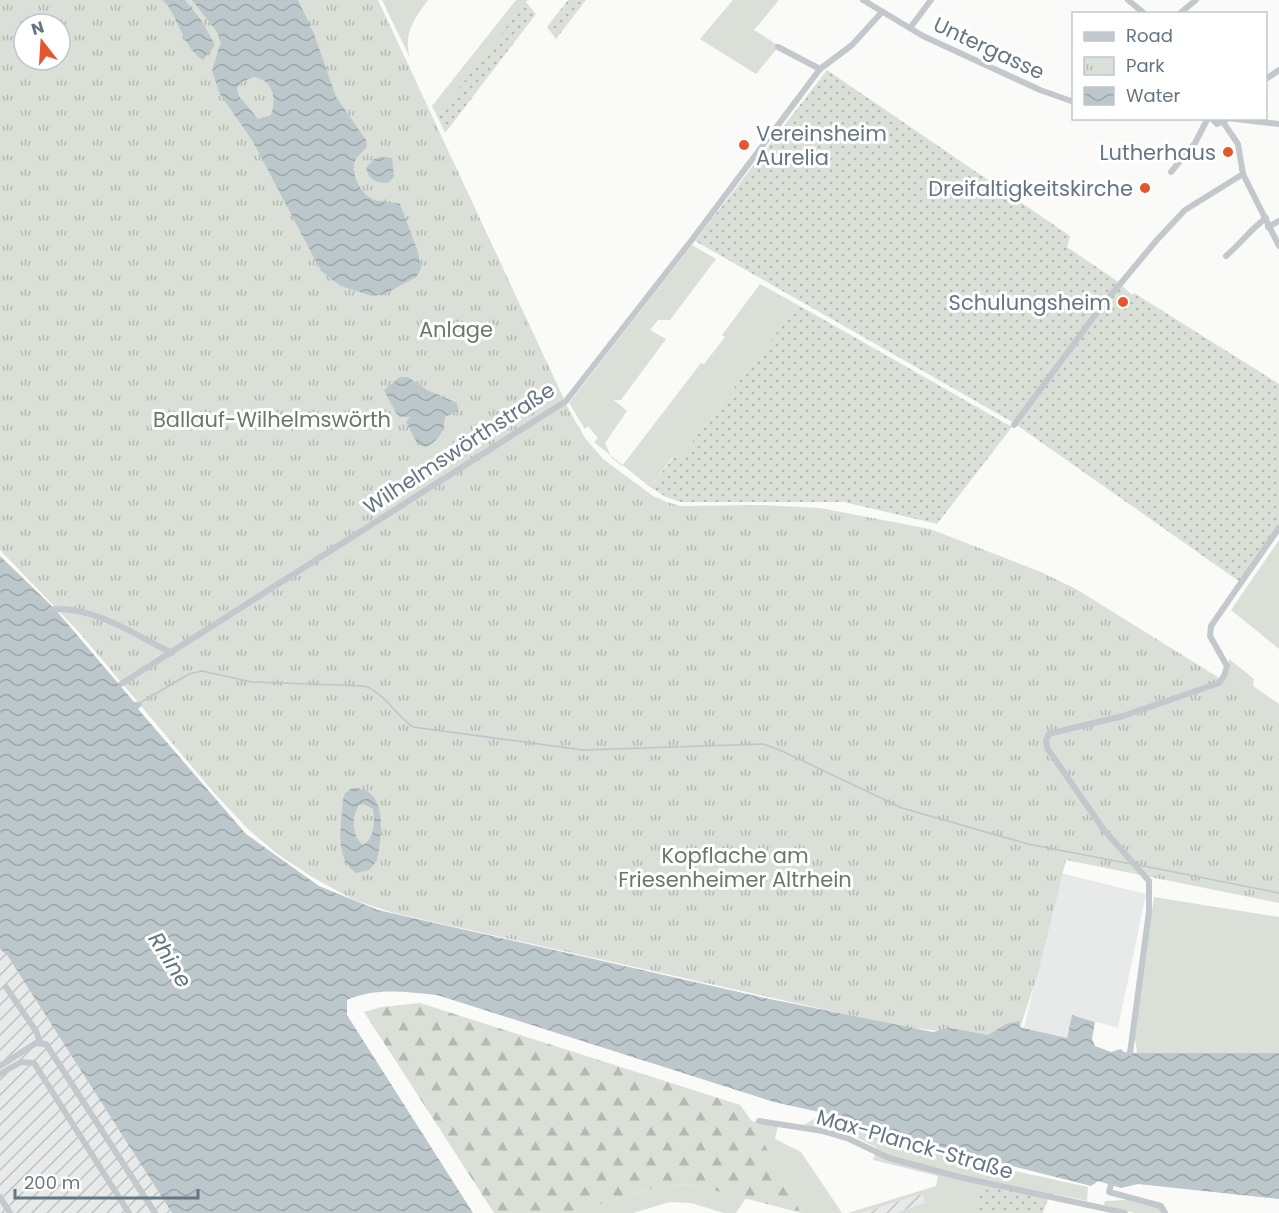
<svg xmlns="http://www.w3.org/2000/svg" width="1279" height="1213" viewBox="0 0 1279 1213" font-family="Poppins,sans-serif">
  <defs>
    <pattern id="industrial-furrows" width="10" height="10" patternUnits="userSpaceOnUse" patternTransform="scale(1.5)"><rect width="10" height="10" fill="#e8e9e9"/><path d="M-1 1l2-2M0 10L10 0M9 11l2-2" fill="none" stroke="#c0c1c2"/></pattern>
    <pattern id="forest-firs" width="22" height="20" patternUnits="userSpaceOnUse" patternTransform="scale(1.5)"><rect width="22" height="20" fill="#dadfd7"/><path d="M5 1l3.5 6h-7zM16 11l3.5 6h-7z" fill="#b4b9b4"/></pattern>
    <pattern id="park-tufts" width="24" height="20" patternUnits="userSpaceOnUse" patternTransform="scale(1.5)"><rect width="24" height="20" fill="#dadfd7"/><path d="M3 7l-1-3M5 7V3M7 7l1-3M15 17l-1-3M17 17v-4M19 17l1-3" fill="none" stroke="#b4b9b4"/></pattern>
    <pattern id="garden-dots" width="8" height="8" patternUnits="userSpaceOnUse" patternTransform="scale(1.5)"><rect width="8" height="8" fill="#dadfd7"/><path d="M2 2h.1M6 6h.1" fill="none" stroke="#b4b9b4" stroke-width="1.8" stroke-linecap="round"/></pattern>
    <pattern id="water-waves" width="16" height="10" patternUnits="userSpaceOnUse" patternTransform="scale(1.5)"><rect width="16" height="10" fill="#bbc7cb"/><path d="M0 5q4-4 8 0t8 0" fill="none" stroke="#9ca6aa"/></pattern>
  </defs>
  <rect width="100%" height="100%" fill="#fafaf8"/>
  <polygon fill="#e8e9e9" points="1060,873 1146,894 1118,1028 1072,1015 1067,1038 1024,1028"/>
  <g fill="url(#industrial-furrows)">
    <polygon points="0,949 7,955 172,1213 0,1213"/>
    <polygon points="922,1194 926,1203 895,1213 861,1213"/>
  </g>
  <g fill="#dadfd7">
    <path d="M382,0h46c-14,19 -25,34 -18,58z"/>
    <polygon points="516,0 528,0 437,116 432,106"/>
    <polygon points="733,0 779,0 754,30 779,46 756,74 700,39"/>
    <polygon points="692,245 716,259 670,320 658,320 650,330 666,339 621,400 614,400 627,411 605,443 612,458 622,466 701,363 704,364 725,337 722,335 760,284 798,305 682,455 672,458 650,487 594,442 598,438 588,426 585,429 569,403"/>
    <polygon points="1279,540 1279,649 1231,610"/>
    <polygon points="1229,659 1254,679 1253,686 1279,704 1279,730 1216,687 1229,669"/>
    <polygon points="1154,897 1279,917 1279,1053 1137,1053 1134,1033"/>
    <polygon points="819,1116 924,1151 1088,1187 1087,1201 1054,1194 1048,1199 984,1185 973,1213 895,1213 925,1203 922,1194 861,1213 848,1213 936,1186 938,1176 873,1160 877,1148 848,1133 804,1125"/>
    <polygon points="752,1121 778,1126 775,1139 801,1152 842,1213 801,1213"/>
    <polygon points="690,1184 746,1198 736,1213 724,1213 691,1203 670,1202 633,1213 570,1213 656,1187"/>
    <polygon points="1126,1200 1159,1208 1163,1213 1135,1213 1104,1205 1105,1201"/>
  </g>
  <polygon fill="url(#forest-firs)" points="420,1003 740,1105 752,1121 801,1213 690,1184 656,1187 570,1213 494,1213 364,1012 381,1007"/>
  <path fill="url(#park-tufts)" fill-rule="evenodd" d="M0,0h378l192,412 15,26 18,21 50,37 14,6 13,4 83,-1 57,3 110,21 111,43 35,17 203,126v188l-213,-43 -28,113 -20,61 -28,3 -92,-11 -504,-113 -40,-13 -42,-23 -36,-24 -28,-24 -33,-35 -137,-163 -78,-81zM24,24h36v36h-36z"/>
  <g fill="url(#garden-dots)">
    <polygon points="568,0 586,0 556,39 547,27"/>
    <polygon points="526,2 536,14 445,133 437,116"/>
    <polygon points="827,70 1070,236 1067,247 1117,281 1132,295 1134,293 1279,384 1279,525 1240,582 1014,423 695,241"/>
    <polygon points="798,305 1012,427 937,524 844,502 681,502 666,497 650,487 673,458 682,455"/>
    <polygon points="984,1185 1048,1199 1043,1213 973,1213"/>
  </g>
  <g fill="url(#water-waves)" fill-rule="evenodd">
    <path d="M162,0h23l16,20 14,25 -12,15c-22,-13 -26,-50 -41,-60z"/>
    <path d="M192,0h106l16,34 22,63 30,43 1,6c-3,5 -10,10 -12,15 -5,12 6,33 17,38 8,4 19,2 28,5l18,48 3,17 -5,8 -31,17 -13,2 -31,-10 -20,-15 -69,-131 -32,-46 -8,-23 9,-30 -4,-9zM254,77c19,3 23,22 17,38l-13,4 -19,-23 -2,-8 4,-6z"/>
    <path d="M381,157l11,1 2,19 -6,6c-12,0 -19,-3 -22,-15l8,-9z"/>
    <path d="M400,377h8l19,13 30,13 1,8 -13,6c-1,15 -7,25 -20,30l-8,-4 -11,-21 4,-5h-10l-4,-4 -12,-23z"/>
    <path d="M0,556l55,53 79,93h7l1,3 -4,4 108,125 73,52 59,24 387,88 168,34 16,-4 39,7 18,-11 14,-3 -1,6 48,11 5,-23 23,7 -3,17 3,7 16,6 10,-3 3,3 13,1h142v146l-141,-15 -17,4 -23,-7 -7,5 -208,-53 -46,-17 -63,-14 -337,-107c-30,-3 -61,-8 -90,5v15l126,198h-301l-165,-258 -7,-6z"/>
    <path d="M352,788c37,-1 30,48 25,73l-8,9 -13,3c-23,-16 -14,-50 -13,-74l2,-6zM364,804l9,5c2,14 2,28 -10,36 -11,-8 -12,-28 -4,-40z"/>
  </g>
  <g fill="none" stroke-linecap="round" stroke-linejoin="round">
    <g stroke="#bbc7cb" stroke-width="1.5">
      <path d="M140,703l49,-29 13,-3 50,11 112,4c19,5 32,30 49,41l170,23 180,-6 19,7 120,57 126,36 103,20"/>
      <polyline points="1139,865 1279,893"/>
    </g>
    <g stroke="#c3c8cc" stroke-width="6">
      <polyline points="863,0 923,36 1040,90 1074,102"/>
      <polyline points="1128,0 1145,14"/>
      <polyline points="1179,14 1196,0"/>
      <polyline points="910,28 931,0"/>
      <polyline points="778,47 820,69"/>
      <polyline points="1266,79 1279,70"/>
      <polyline points="1211,118 1217,124 1225,121"/>
      <polyline points="1227,118 1279,124"/>
      <polyline points="1223,122 1238,144 1243,174 1279,246"/>
      <polyline points="1171,172 1195,143 1208,118"/>
      <polyline points="1268,227 1279,221"/>
      <path d="M1226,256c15,-13 25,-27 40,-38"/>
      <polyline points="1014,425 1101,307 1156,241 1185,210 1243,174"/>
      <path d="M55,609c42,-1 78,25 115,43"/>
      <polyline points="121,684 566,401 691,241 820,69 852,45 882,12"/>
      <polyline points="6,987 36,1031 40,1042"/>
      <polyline points="1130,1053 1149,912 1149,881 1104,830 1047,748 1046,740 1049,734 1056,732 1123,716 1219,683 1224,676 1227,666 1210,636 1211,626 1279,528"/>
      <polyline points="0,1066 36,1043 46,1044 155,1213"/>
      <polyline points="0,1074 21,1062 34,1063 129,1213"/>
      <polyline points="759,1121 823,1131 847,1138 889,1158 959,1177 1125,1213"/>
      <polyline points="1111,1184 1109,1192 1161,1206 1165,1213"/>
      <polyline points="0,1197 10,1213"/>
    </g>
  </g>
  <g fill="#e4572e" stroke="#fff" stroke-width="2">
    <circle cx="744" cy="145" r="6"/>
    <circle cx="1228" cy="152" r="6"/>
    <circle cx="1145" cy="188" r="6"/>
    <circle cx="1123" cy="302" r="6"/>
  </g>
  <g text-anchor="middle" dominant-baseline="central" stroke-width="6" stroke-linejoin="round" paint-order="stroke">
    <g font-size="21" fill="#657683" stroke="#fff">
      <text transform="translate(989 48) rotate(25)">Untergasse</text>
      <text transform="translate(459 448) rotate(-33)">Wilhelmswörthstraße</text>
      <text transform="translate(915 1144) rotate(16)">Max-Planck-Straße</text>
    </g>
    <g font-size="21" fill="#657683" stroke="#fff" text-anchor="end">
      <text x="756" y="133" text-anchor="start">Vereinsheim<tspan x="756" dy="24">Aurelia</tspan></text>
      <text x="1216" y="152">Lutherhaus</text>
      <text x="1133" y="188">Dreifaltigkeitskirche</text>
      <text x="1111" y="302">Schulungsheim</text>
    </g>
    <g font-size="21" fill="#687a64" stroke="#fff">
      <text x="456" y="329">Anlage</text>
      <text x="272" y="419">Ballauf-Wilhelmswörth</text>
      <text x="735" y="855">Kopflache am<tspan x="735" dy="24">Friesenheimer Altrhein</tspan></text>
    </g>
    <g font-size="22" font-style="italic" fill="#60757c" stroke="#fff">
      <text transform="translate(170 960) rotate(58)">Rhine</text>
    </g>
  </g>
  <rect x="1072" y="12" width="195" height="108" fill="#ffffff" stroke="#c1c8cd" stroke-width="1.5"/>
  <rect x="1084" y="32" width="30" height="9" fill="#c3c8cc" stroke="#c1c8cd" stroke-width="1.5"/>
  <text x="1126" y="42" font-size="18" fill="#657683">Road</text>
  <rect x="1084" y="57" width="30" height="18" fill="url(#park-tufts)" stroke="#c1c8cd" stroke-width="1.5"/>
  <text x="1126" y="72" font-size="18" fill="#657683">Park</text>
  <rect x="1084" y="87" width="30" height="18" fill="url(#water-waves)" stroke="#c1c8cd" stroke-width="1.5"/>
  <text x="1126" y="102" font-size="18" fill="#657683">Water</text>
  <g transform="translate(42 42) rotate(343)"><circle r="28" fill="#ffffff" stroke="#c1c8cd" stroke-width="1.5"/>
  <path d="M0-4.5L10 22L0 15L-10 22Z" fill="#e4572e"/>
  <text y="-9" font-size="16" font-weight="bold" text-anchor="middle" fill="#657683">N</text>
  </g>
  <path d="M15 1189v9h183v-9" fill="none" stroke="#657683" stroke-width="3"/>
  <text x="24" y="1189" font-size="18" fill="#657683" stroke="#ffffff" stroke-width="4.5" paint-order="stroke">200 m</text>
</svg>
